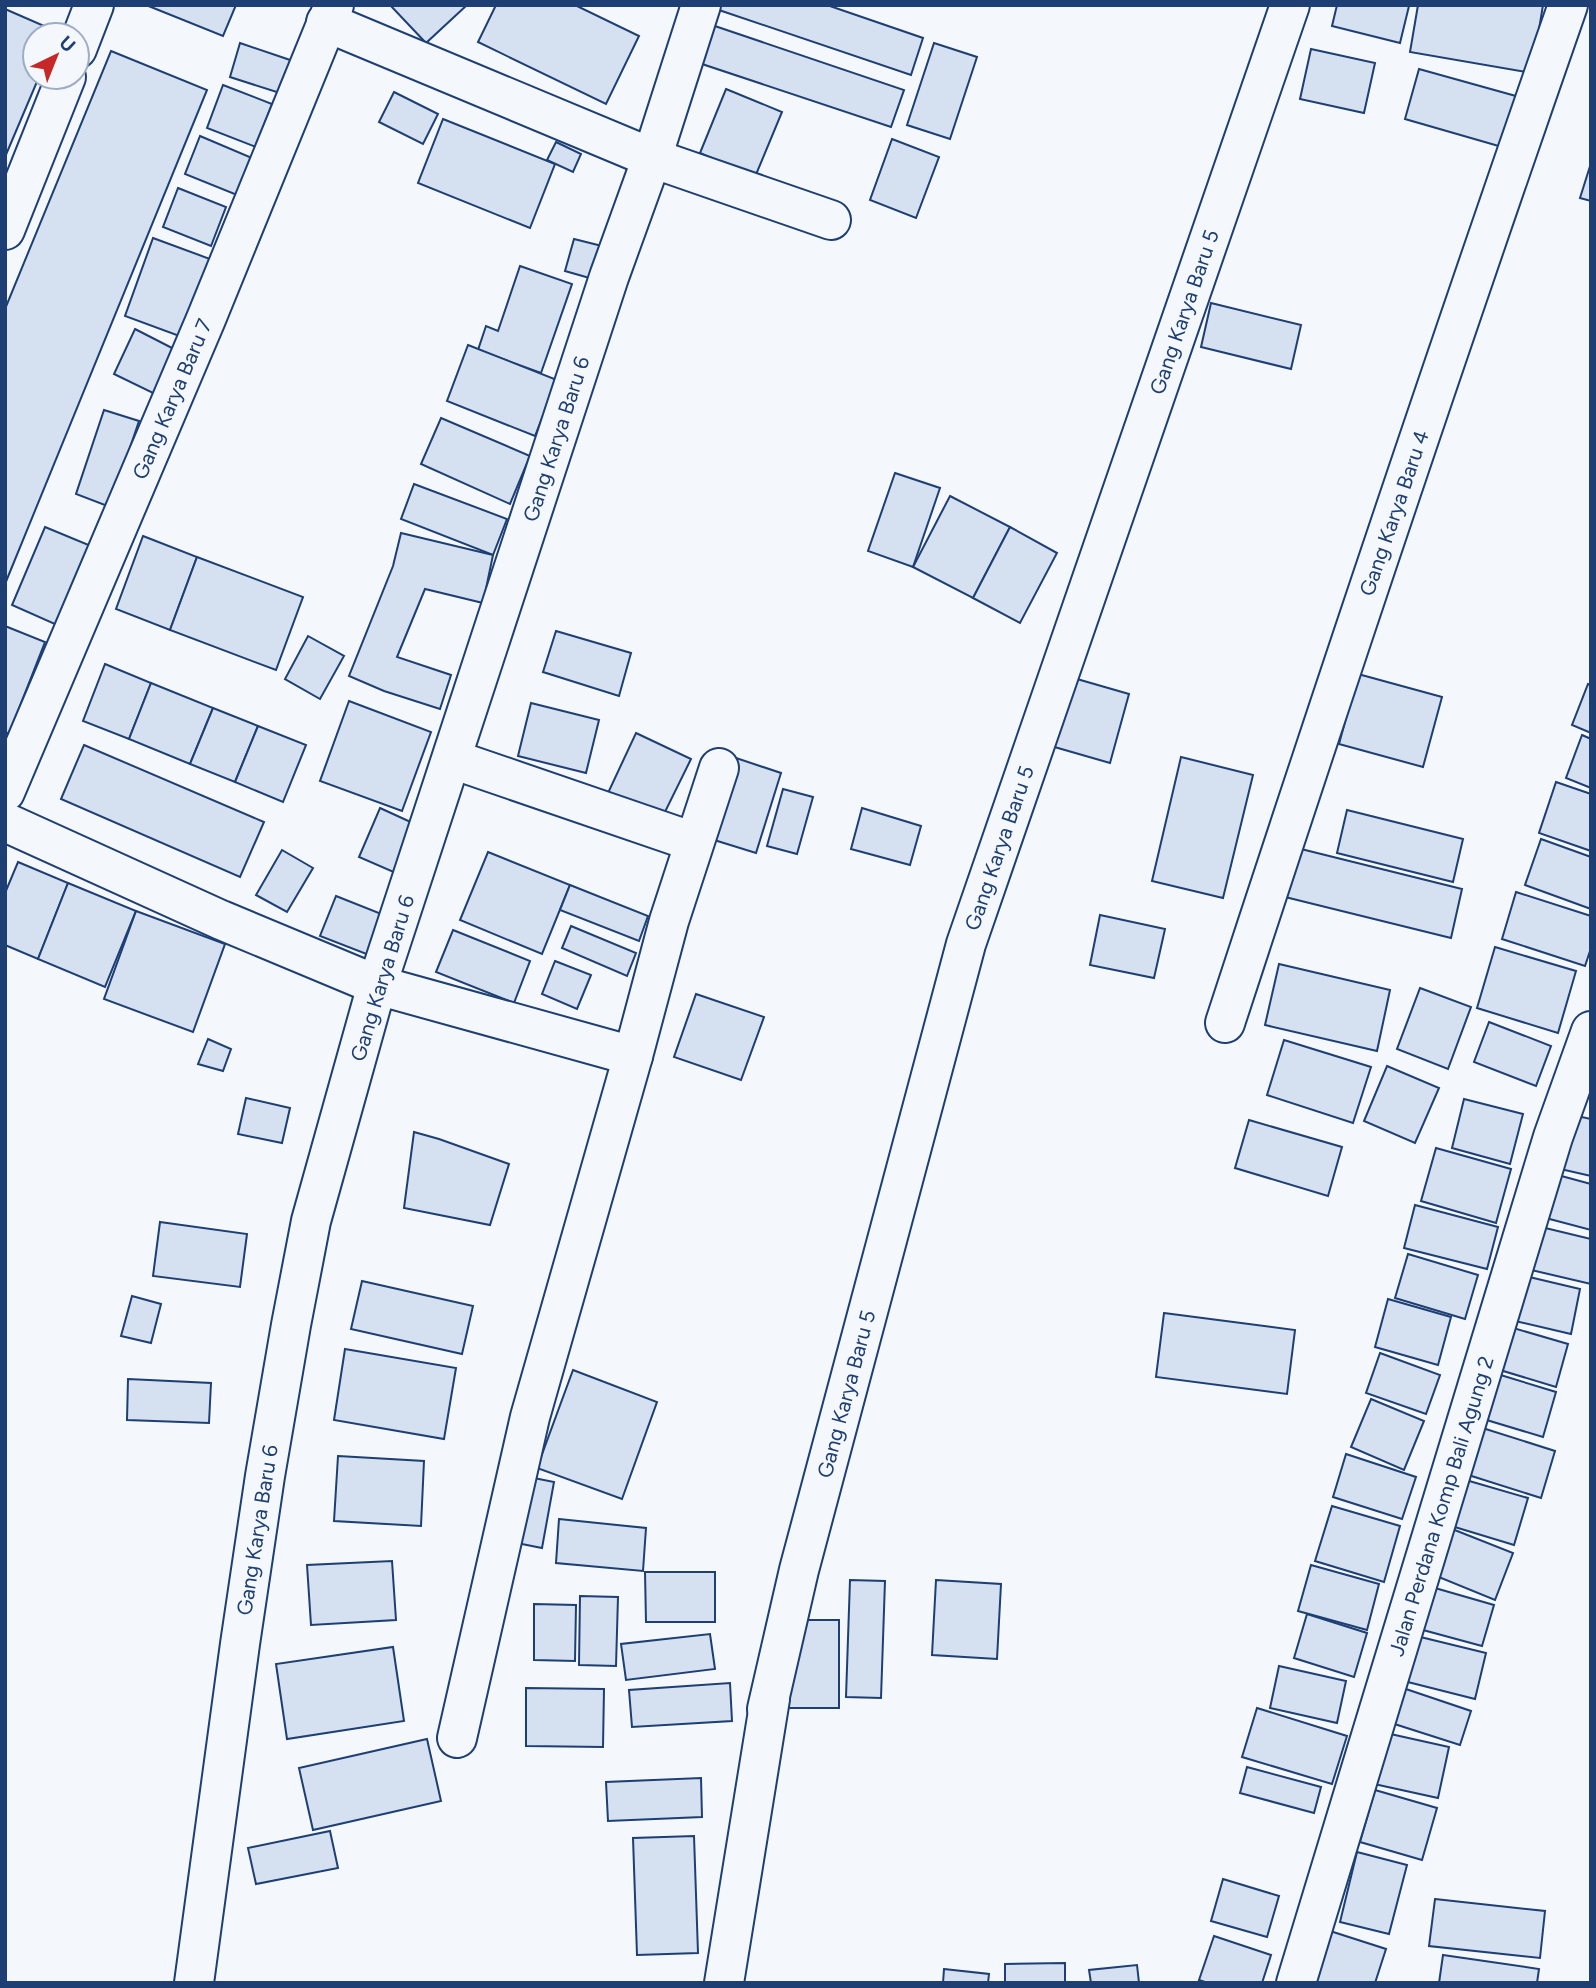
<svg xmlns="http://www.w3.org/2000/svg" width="1596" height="1988" viewBox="0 0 1596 1988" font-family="Figtree,sans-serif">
  <rect width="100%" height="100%" fill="#f4f7fb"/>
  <g fill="#d5e0f0" stroke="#1d3f73" stroke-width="2">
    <polygon points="146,5 236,5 223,36"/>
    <polygon points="390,5 467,5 426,43"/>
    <polygon points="496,5 575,5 639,36 606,104 478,42"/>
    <polygon points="717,5 827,5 923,38 911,75 716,9"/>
    <polygon points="1337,5 1409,6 1400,43 1332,26"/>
    <polygon points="1418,5 1543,5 1532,73 1410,52"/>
    <polygon points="5,9 58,32 57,35 35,35 35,77 39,77 5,157"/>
    <polygon points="703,22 904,90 891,127 690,60"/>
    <polygon points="240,43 293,61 283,94 230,77"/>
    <polygon points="934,43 977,57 950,139 907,125"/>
    <polygon points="1311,49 1375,63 1364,113 1300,99"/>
    <polygon points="111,51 207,90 5,584 5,309"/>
    <polygon points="1419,69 1523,98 1509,149 1405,119"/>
    <polygon points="223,85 272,104 256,147 207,128"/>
    <polygon points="726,89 782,112 755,177 700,153"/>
    <polygon points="394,92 438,114 423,144 379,122"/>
    <polygon points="443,119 555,164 530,228 418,183"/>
    <polygon points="200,136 252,158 237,195 185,174"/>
    <polygon points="892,139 939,157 916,218 870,200"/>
    <polygon points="556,142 581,154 573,172 547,160"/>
    <polygon points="1591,163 1591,201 1580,198"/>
    <polygon points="178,188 226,207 211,246 163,227"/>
    <polygon points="153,238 210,259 182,337 125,316"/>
    <polygon points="574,239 602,246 593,279 565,271"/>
    <polygon points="520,266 572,284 541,373 478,350 486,326 498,331"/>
    <polygon points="1211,303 1301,325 1291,369 1201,347"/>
    <polygon points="135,329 176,350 155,394 114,374"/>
    <polygon points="468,345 557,380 535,436 447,401"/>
    <polygon points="104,410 139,421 110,507 76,494"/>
    <polygon points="441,418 530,456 510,504 421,464"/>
    <polygon points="895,473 940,488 913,567 868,551"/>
    <polygon points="414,484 507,519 493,555 401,519"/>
    <polygon points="950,496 1010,527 973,598 913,567"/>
    <polygon points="45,527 91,546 57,625 12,605"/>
    <polygon points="1010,527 1057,553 1020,623 973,598"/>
    <polygon points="401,533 493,555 483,603 425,589 397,657 451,675 440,709 384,691 349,676 393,566"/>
    <polygon points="143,536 197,557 170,630 116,609"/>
    <polygon points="197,557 303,597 276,670 170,630"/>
    <polygon points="5,626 45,642 9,734 5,732"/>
    <polygon points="556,631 631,653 619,696 543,672"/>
    <polygon points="308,636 344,656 320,699 285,679"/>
    <polygon points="105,664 151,683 129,739 83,721"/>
    <polygon points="1358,674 1442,697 1423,767 1339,744"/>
    <polygon points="1070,677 1129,694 1110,763 1051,746"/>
    <polygon points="151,683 213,708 190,764 129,739"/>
    <polygon points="1588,684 1591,685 1591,733 1572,725"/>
    <polygon points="349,701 431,732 402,811 320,781"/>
    <polygon points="531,703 599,720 586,773 518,756"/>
    <polygon points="213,708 258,726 235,782 190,764"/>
    <polygon points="258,726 306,745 283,802 235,782"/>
    <polygon points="636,733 691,759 662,818 608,793"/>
    <polygon points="1582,735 1591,739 1591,788 1566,778"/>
    <polygon points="84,745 264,822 240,877 61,799"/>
    <polygon points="1181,757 1253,775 1223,898 1152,881"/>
    <polygon points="736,758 781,773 756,853 711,839"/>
    <polygon points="1556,782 1591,794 1591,851 1539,833"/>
    <polygon points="783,789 813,797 797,854 767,846"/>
    <polygon points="380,808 426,829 405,877 359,857"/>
    <polygon points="862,808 921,826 910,865 851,849"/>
    <polygon points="1347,810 1463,839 1453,882 1337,853"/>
    <polygon points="1541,839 1591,857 1591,909 1525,885"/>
    <polygon points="1293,847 1462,889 1451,938 1281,896"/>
    <polygon points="282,850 313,868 287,912 256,895"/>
    <polygon points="488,852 570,885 542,954 460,920"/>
    <polygon points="18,862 68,883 38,959 5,945 5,893"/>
    <polygon points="68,883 136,911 105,987 38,959"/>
    <polygon points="570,885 648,916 639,941 560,910"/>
    <polygon points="1516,892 1591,916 1591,948 1585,966 1502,939"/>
    <polygon points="336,896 384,915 369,955 320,936"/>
    <polygon points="136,911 225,944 193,1032 104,999"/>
    <polygon points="1100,915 1165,929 1154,978 1090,965"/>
    <polygon points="571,926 636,953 627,976 562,948"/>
    <polygon points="453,930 530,961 514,1003 436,972"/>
    <polygon points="1495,947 1576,971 1558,1033 1477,1008"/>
    <polygon points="555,961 591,975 577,1009 542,994"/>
    <polygon points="1279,964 1390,990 1377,1051 1265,1025"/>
    <polygon points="1420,988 1471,1007 1448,1069 1397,1049"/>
    <polygon points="696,994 764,1017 741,1080 674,1057"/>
    <polygon points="1489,1022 1551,1046 1536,1086 1474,1062"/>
    <polygon points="208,1039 231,1049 223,1071 198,1064"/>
    <polygon points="1284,1040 1371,1067 1353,1123 1267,1095"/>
    <polygon points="1387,1066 1439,1088 1415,1143 1364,1121"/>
    <polygon points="246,1098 290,1108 282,1143 238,1134"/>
    <polygon points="1464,1099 1523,1114 1510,1164 1452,1148"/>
    <polygon points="1568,1114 1591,1119 1591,1176 1556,1168"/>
    <polygon points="1249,1120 1342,1147 1328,1196 1235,1168"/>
    <polygon points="414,1132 439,1139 509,1164 490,1225 404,1208"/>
    <polygon points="1436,1148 1511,1169 1496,1223 1421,1201"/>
    <polygon points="1554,1174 1591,1184 1591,1230 1542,1217"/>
    <polygon points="1415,1205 1498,1227 1487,1269 1404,1248"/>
    <polygon points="160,1222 247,1234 240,1287 153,1276"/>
    <polygon points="1537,1226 1591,1239 1591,1284 1527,1269"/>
    <polygon points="1408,1254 1478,1275 1465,1319 1395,1298"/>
    <polygon points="1525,1276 1580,1289 1571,1334 1515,1321"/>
    <polygon points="362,1281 473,1306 462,1354 351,1329"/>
    <polygon points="132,1296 161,1304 151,1343 121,1336"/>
    <polygon points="1388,1299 1451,1317 1438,1365 1375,1347"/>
    <polygon points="1164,1313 1295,1330 1287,1394 1156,1377"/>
    <polygon points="1503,1325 1568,1344 1556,1387 1490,1367"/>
    <polygon points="345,1349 456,1368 444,1439 334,1420"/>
    <polygon points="1380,1353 1440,1375 1426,1414 1366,1393"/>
    <polygon points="573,1370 657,1402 622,1499 537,1468"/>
    <polygon points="1494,1373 1556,1392 1543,1437 1480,1418"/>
    <polygon points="128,1379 211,1383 209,1423 127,1420"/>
    <polygon points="1371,1399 1424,1421 1404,1470 1351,1447"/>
    <polygon points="1473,1425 1555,1451 1541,1498 1459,1472"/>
    <polygon points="1346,1454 1416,1477 1402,1519 1333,1497"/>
    <polygon points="338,1456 424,1461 421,1526 334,1521"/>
    <polygon points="519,1475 554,1482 542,1548 507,1541"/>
    <polygon points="1459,1478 1528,1498 1514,1545 1445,1524"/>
    <polygon points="1332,1506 1400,1526 1384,1582 1315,1561"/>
    <polygon points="559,1519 646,1528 643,1571 556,1563"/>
    <polygon points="1442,1525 1513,1553 1495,1600 1424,1571"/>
    <polygon points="392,1561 396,1620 311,1625 307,1565"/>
    <polygon points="1311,1565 1379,1584 1367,1630 1298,1611"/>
    <polygon points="645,1572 715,1572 715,1622 646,1622"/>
    <polygon points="850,1580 885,1581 881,1698 846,1697"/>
    <polygon points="936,1580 1001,1584 997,1659 932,1655"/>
    <polygon points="1435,1588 1494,1605 1482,1646 1423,1630"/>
    <polygon points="580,1596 618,1597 616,1666 579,1665"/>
    <polygon points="534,1604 576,1605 575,1661 534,1660"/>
    <polygon points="1307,1614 1367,1633 1354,1677 1294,1658"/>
    <rect x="789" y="1620" width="50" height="88"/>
    <polygon points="1404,1633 1486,1653 1475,1699 1392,1678"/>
    <polygon points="710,1634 715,1669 626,1680 621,1644"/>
    <polygon points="393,1647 404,1721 287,1739 276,1664"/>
    <polygon points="1279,1666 1346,1681 1337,1723 1270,1708"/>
    <polygon points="730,1683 732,1721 632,1727 629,1690"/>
    <polygon points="1394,1685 1471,1711 1460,1745 1382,1720"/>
    <polygon points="526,1688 604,1689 603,1747 526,1746"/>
    <polygon points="1257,1708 1347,1736 1332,1784 1242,1757"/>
    <polygon points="1377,1731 1449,1747 1438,1798 1365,1782"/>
    <polygon points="427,1739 441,1801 313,1830 299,1768"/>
    <polygon points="1247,1767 1321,1787 1314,1813 1240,1793"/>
    <polygon points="701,1778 702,1817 608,1821 606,1782"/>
    <polygon points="1375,1790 1437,1808 1422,1860 1360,1842"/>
    <polygon points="330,1831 338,1868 256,1884 248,1848"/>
    <polygon points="694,1836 698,1953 637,1955 633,1838"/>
    <polygon points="1357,1852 1407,1865 1389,1934 1340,1922"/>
    <polygon points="1223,1879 1279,1896 1267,1937 1211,1921"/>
    <polygon points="1435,1899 1545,1911 1540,1958 1429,1946"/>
    <polygon points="1327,1930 1386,1949 1375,1983 1310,1983"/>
    <polygon points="1214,1936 1271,1955 1262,1983 1208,1983 1199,1980"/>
    <polygon points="1443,1955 1539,1969 1537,1983 1439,1983"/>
    <polygon points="1065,1963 1065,1983 1005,1983 1005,1964"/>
    <polygon points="1137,1965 1139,1983 1091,1983 1089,1970"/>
    <polygon points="944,1969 989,1974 988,1983 943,1983"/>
  </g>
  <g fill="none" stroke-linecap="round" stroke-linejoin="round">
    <g stroke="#1d3f73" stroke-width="42">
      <g id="minor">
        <polyline points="326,22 652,158 831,220"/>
        <polyline points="77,49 94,5"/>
        <polyline points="5,230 66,77"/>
        <polyline points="452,759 694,842"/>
        <polyline points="5,792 206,319 334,5"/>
        <polyline points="5,822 221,920 377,985 633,1056"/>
        <path d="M1225,1023c111,-340 225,-680 343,-1018"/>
        <polyline points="767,1709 799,1570 966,944 1290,5"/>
        <polyline points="457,1738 530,1417 633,1056 669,921 719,768"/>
        <polyline points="194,1983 240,1644 265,1476 291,1325 311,1221 377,985 609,277 652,158 701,5"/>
        <polyline points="724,1983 770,1699"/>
        <polyline points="1296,1983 1553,1137 1591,1031"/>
      </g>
    </g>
    <use href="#minor" stroke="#f4f7fb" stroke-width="38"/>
  </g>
  <g text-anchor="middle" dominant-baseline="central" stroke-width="5" stroke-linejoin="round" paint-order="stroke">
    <g font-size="21" fill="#1d3f73" stroke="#f4f7fb">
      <text transform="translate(1184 312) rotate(-71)">Gang Karya Baru 5</text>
      <text transform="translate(172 399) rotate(-67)">Gang Karya Baru 7</text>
      <text transform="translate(556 439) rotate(-72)">Gang Karya Baru 6</text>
      <text transform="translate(1394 513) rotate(-71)">Gang Karya Baru 4</text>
      <text transform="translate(999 848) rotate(-71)">Gang Karya Baru 5</text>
      <text transform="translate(382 978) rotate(-73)">Gang Karya Baru 6</text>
      <text transform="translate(846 1394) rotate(-75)">Gang Karya Baru 5</text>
      <text transform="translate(1441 1506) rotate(-73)">Jalan Perdana Komp Bali Agung 2</text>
      <text transform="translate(257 1530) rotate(-81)">Gang Karya Baru 6</text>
    </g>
  </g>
  <rect width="1596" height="1988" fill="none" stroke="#1d3f73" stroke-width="14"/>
  <g transform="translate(56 56) rotate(43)"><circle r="33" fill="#f4f7fb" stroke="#9eadc5" stroke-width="2"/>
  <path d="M0-5L12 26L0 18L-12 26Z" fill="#c62828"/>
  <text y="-10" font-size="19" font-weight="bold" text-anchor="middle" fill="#1d3f73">U</text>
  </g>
</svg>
